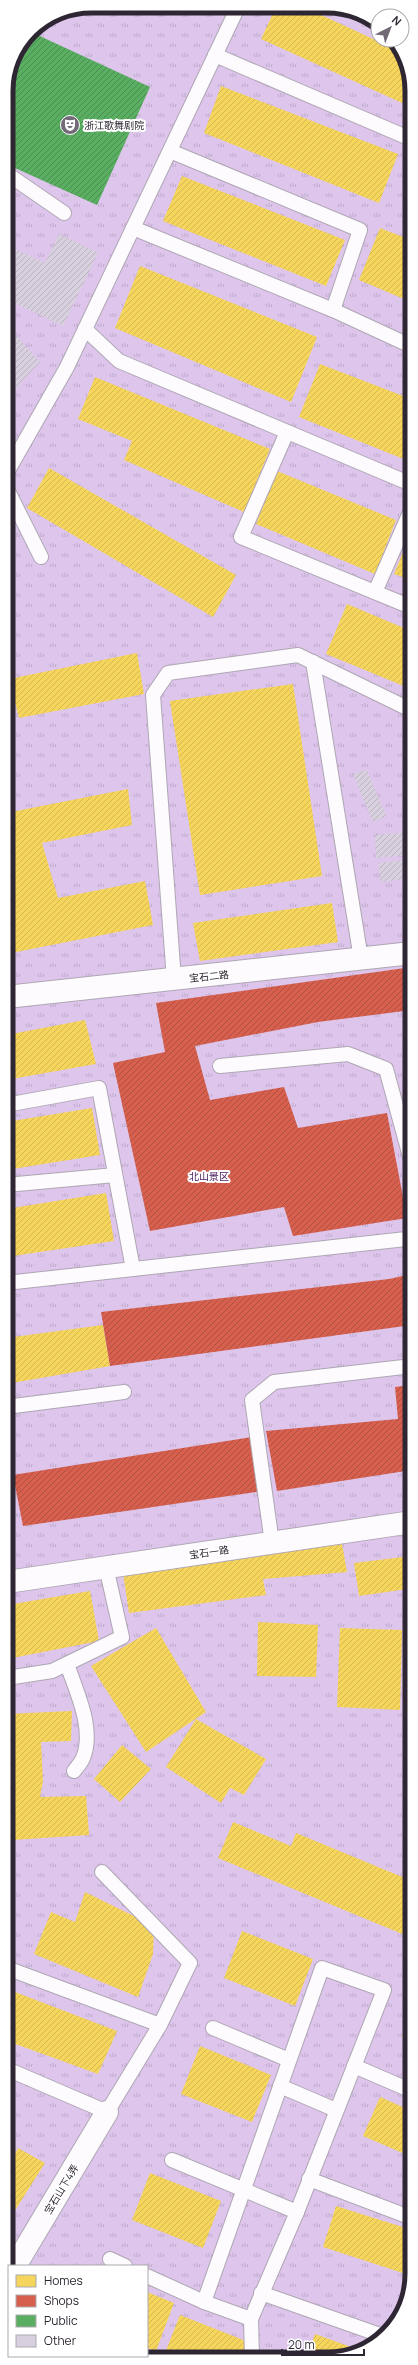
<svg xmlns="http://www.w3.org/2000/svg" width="418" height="2365" viewBox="0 0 418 2365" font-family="Manrope,'Noto Sans SC',sans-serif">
  <defs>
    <pattern id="park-tufts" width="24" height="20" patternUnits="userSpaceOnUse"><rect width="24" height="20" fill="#ddc5eb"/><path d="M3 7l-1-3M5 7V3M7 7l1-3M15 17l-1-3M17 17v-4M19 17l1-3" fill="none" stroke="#bea9ca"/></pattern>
    <pattern id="homes-hatch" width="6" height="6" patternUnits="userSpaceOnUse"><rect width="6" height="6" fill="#f6d55c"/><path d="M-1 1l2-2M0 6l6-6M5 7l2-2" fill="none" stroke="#d3b750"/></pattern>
    <pattern id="shops-hatch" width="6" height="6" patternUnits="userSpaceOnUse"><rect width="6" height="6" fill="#d6604d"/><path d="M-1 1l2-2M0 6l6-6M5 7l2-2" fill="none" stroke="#ae4f41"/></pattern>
    <pattern id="public-hatch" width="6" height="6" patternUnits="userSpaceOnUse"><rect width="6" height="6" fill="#5aae61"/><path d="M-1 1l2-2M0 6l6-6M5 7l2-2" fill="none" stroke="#4b8e51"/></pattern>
    <pattern id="building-hatch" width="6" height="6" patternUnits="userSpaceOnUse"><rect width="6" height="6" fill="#d8d0de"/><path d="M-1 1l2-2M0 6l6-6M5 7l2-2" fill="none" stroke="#bab3bf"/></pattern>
  </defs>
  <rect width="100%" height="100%" fill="#f2e7f8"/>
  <polygon fill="url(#park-tufts)" points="91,6 343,8 378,28 378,40 393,40 411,80 412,2274 406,2306 391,2330 365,2350 338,2358 75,2357 72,2356 147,2356 147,2266 9,2266 9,2290 7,2285 6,86 13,59 31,31 59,12"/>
  <g fill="url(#homes-hatch)">
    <polygon points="276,7 304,7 397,50 411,80 411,107 261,39"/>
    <polygon points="221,86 398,154 379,203 204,133"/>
    <polygon points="182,176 345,240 326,286 163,221"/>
    <polygon points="380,228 411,240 411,302 359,280"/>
    <polygon points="140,266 317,337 291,402 115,328"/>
    <polygon points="320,364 411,399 411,462 299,417"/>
    <polygon points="95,377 270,449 244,512 124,460 132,441 78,419"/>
    <polygon points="49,468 236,575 213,617 27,508"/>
    <polygon points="277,471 396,520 375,574 256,524"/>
    <polygon points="411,533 411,580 394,574"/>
    <polygon points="347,604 411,631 411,689 326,654"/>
    <polygon points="137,653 144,694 19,718 9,679"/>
    <polygon points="293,684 322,876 200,895 170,701"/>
    <polygon points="128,789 132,825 42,843 58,898 145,881 153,925 6,954 6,909 15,907 6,875 6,813"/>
    <polygon points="332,903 338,942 200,961 193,923"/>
    <polygon points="85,1020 96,1064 6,1080 6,1035"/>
    <polygon points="92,1108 100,1155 6,1170 6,1122"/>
    <polygon points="106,1193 114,1241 6,1257 6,1209"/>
    <polygon points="103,1325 110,1366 6,1384 6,1338"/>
    <polygon points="7,1493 13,1517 7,1519"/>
    <polygon points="342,1544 347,1572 263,1579 266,1595 129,1613 123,1573"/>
    <polygon points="403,1557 407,1589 359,1596 354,1563"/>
    <polygon points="90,1591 99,1641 7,1659 7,1605"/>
    <polygon points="258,1622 318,1625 316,1677 257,1676"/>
    <polygon points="156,1628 206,1712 146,1752 91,1666"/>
    <polygon points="340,1628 402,1630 400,1710 337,1707"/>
    <polygon points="72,1711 71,1741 41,1742 43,1781 40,1797 86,1796 89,1835 12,1840 7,1801 7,1714"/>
    <polygon points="196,1719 266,1759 244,1795 230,1788 221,1803 166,1767"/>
    <polygon points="122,1745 151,1769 120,1802 94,1779"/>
    <polygon points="407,1756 412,1757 412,1810 406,1810"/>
    <polygon points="233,1822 291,1846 296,1833 412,1881 412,1938 218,1858"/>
    <polygon points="85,1892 154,1926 153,1954 138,1997 34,1954 51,1912 75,1922"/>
    <polygon points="242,1931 313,1959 295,2006 224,1978"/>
    <polygon points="7,1989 117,2031 98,2074 7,2041"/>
    <polygon points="412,2012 412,2041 402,2037"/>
    <polygon points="200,2046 271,2075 252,2122 181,2094"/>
    <polygon points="380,2097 412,2111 412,2157 363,2136"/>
    <polygon points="18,2148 45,2163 7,2223 7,2170"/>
    <polygon points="150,2173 221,2201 203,2248 132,2220"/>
    <polygon points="336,2206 412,2230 412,2276 323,2247"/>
    <polygon points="147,2292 174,2303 156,2351 147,2348"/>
    <polygon points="180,2315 251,2343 245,2358 163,2358"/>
    <polygon points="315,2334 362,2351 338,2358 306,2358"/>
  </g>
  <g fill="url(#shops-hatch)">
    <polygon points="412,967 412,1010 318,1022 195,1046 210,1100 284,1087 298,1128 387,1113 407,1218 293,1236 284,1207 150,1231 113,1063 165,1052 156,1003"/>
    <polygon points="412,1274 412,1325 110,1366 101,1312 389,1279"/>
    <polygon points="412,1385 412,1470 277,1491 266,1431 398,1419 395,1387"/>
    <polygon points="252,1437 263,1491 23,1526 13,1475"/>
  </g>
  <polygon fill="url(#public-hatch)" points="31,32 150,87 97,205 6,164 6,86 13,59"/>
  <g fill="url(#building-hatch)">
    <polygon points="59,234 98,253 63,326 6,299 6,245 45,263"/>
    <polygon points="12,331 40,362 13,391 6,384 6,336"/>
    <polygon points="367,770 386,816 373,822 353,774"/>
    <polygon points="412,832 412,855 376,858 375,835"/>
    <polygon points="412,859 412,878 381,882 378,863"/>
  </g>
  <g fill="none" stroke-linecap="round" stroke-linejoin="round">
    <g stroke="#afa7b4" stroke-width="16">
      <g id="service">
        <polyline points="215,55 411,139"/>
        <polyline points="170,151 360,230 333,310"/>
        <polyline points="6,173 64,213"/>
        <polyline points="133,228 333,310 411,346"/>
        <polyline points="85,329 119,361 411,484"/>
        <polyline points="287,432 241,537 411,607"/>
        <polyline points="6,474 67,367 238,7"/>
        <polyline points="6,487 41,557"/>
        <polyline points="375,592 411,510"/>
        <polyline points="313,662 361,959"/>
        <polyline points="174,980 153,695 168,673 298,655 411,710"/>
        <polyline points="220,1066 348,1054 386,1069 412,1164"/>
        <polyline points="6,1105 99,1088 133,1269"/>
        <polyline points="6,1185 115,1175"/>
        <polyline points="6,1283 406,1239 412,1234"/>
        <polyline points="6,1407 124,1392"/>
        <polyline points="272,1543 252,1400 274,1382 412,1366"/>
        <path d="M67,1664c9,27 28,65 16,94 -2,5 -6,9 -9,13"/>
        <polyline points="7,1678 52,1671 122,1637 106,1567"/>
        <polyline points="12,1970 160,2025"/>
        <polyline points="213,2028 289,2060"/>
        <polyline points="354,2066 412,2091"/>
        <polyline points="7,2069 107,2112 160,2025 190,1963 102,1872"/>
        <polyline points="280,2086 336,2110"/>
        <polyline points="172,2160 297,2212"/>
        <polyline points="309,2179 412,2218"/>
        <polyline points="110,2259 125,2266"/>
        <polyline points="147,2276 204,2302"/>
        <polyline points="261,2293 383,2336"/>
        <polyline points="251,2319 297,2212 384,1990 322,1968 204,2302 251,2319 252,2358"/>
      </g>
    </g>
    <g stroke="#afa7b4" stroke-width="24">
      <g id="minor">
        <polyline points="6,997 412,953"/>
        <polyline points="7,1582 412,1522"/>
        <polyline points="15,2266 107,2112"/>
      </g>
    </g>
    <use href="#service" stroke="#fdfbfe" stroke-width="14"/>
    <use href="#minor" stroke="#fdfbfe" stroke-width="22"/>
  </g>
  <defs>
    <g id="theatre-disc" transform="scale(1)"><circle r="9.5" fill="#736a78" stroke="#fff"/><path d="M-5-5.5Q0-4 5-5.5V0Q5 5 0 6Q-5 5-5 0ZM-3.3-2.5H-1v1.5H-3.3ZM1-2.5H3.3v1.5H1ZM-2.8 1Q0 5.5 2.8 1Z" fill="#fff"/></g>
  </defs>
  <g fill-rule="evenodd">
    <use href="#theatre-disc" x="70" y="125"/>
  </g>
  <g text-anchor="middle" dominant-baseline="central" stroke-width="4" stroke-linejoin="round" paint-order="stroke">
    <g font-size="10" fill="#2e2733" stroke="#fff" text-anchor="start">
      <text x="84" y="125">浙江歌舞剧院</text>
    </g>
    <g font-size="10" fill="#2e2733" stroke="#fff">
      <text transform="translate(209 976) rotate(-6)">宝石二路</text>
      <text transform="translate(209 1552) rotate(-8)">宝石一路</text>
      <text transform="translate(61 2189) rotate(-59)">宝石山下4弄</text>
    </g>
    <g font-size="10" fill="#4c2163" stroke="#fff">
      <text x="209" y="1176">北山景区</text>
    </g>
  </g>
  <path d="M0 0H418V2365H0ZM91 13H327A78 78 0 0 1 405 91V2274A78 78 0 0 1 327 2352H91A78 78 0 0 1 13 2274V91A78 78 0 0 1 91 13Z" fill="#fff" fill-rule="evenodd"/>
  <path fill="none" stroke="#2e2733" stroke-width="5" d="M91 13H327A78 78 0 0 1 405 91V2274A78 78 0 0 1 327 2352H91A78 78 0 0 1 13 2274V91A78 78 0 0 1 91 13Z"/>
  <rect x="8" y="2265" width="140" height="92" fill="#ffffff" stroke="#aba9ad"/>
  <rect x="16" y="2275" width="20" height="12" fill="#f6d55c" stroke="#aba9ad"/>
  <text x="44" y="2285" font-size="12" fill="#2e2733">Homes</text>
  <rect x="16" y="2295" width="20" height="12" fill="#d6604d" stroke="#aba9ad"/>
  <text x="44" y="2305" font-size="12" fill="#2e2733">Shops</text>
  <rect x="16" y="2315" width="20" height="12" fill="#5aae61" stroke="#aba9ad"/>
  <text x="44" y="2325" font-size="12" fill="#2e2733">Public</text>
  <rect x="16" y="2335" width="20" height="12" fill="#d8d0de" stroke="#aba9ad"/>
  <text x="44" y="2345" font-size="12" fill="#2e2733">Other</text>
  <g transform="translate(390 28) rotate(42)"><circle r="19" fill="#ffffff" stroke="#aba9ad"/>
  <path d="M0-3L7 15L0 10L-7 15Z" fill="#736a78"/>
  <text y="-6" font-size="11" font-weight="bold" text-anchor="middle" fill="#2e2733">N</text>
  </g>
  <path d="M282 2349v6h82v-6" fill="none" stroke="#2e2733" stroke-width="2"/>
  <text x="288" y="2349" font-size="12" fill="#2e2733" stroke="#ffffff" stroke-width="3" paint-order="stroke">20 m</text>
</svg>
